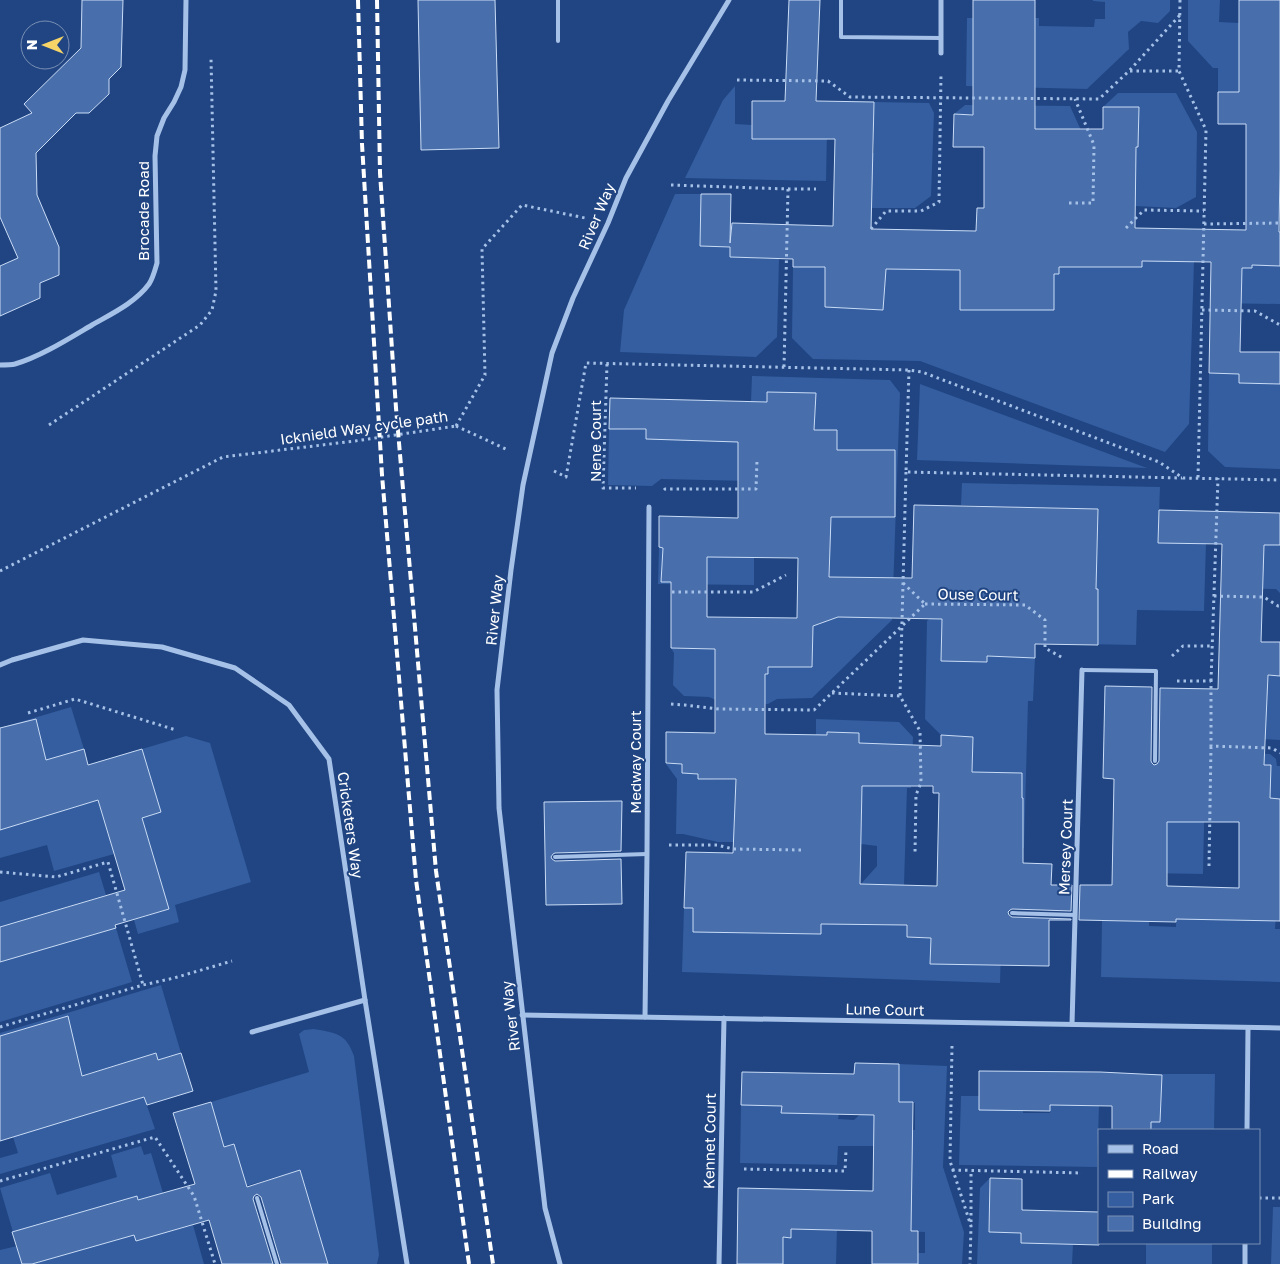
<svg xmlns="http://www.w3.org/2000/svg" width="1280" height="1264" viewBox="0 0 1280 1264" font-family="'Golos Text',sans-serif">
  <rect width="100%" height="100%" fill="#204582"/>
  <g fill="#345ea0">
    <polygon points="1093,0 1170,0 1170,11 1158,23 1141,21 1128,32 1129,49 1087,89 966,86 967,18 1039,18 1039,26 1094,27 1095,19 1105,19 1105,2 1093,1"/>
    <polygon points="1188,0 1220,0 1219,22 1239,23 1239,36 1248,92 1218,92 1218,68 1213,68 1188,41"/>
    <polygon points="735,86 735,124 752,125 752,139 827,133 826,181 685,178 723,100"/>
    <polygon points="1118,93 1176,93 1197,132 1196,197 1176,208 1135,206 1136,166 1123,166 1138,107 1103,107"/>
    <polygon points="874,102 929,103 934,113 931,196 915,208 872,208 872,171 860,153 874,153"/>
    <polygon points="965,105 1070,106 1089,148 1030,192 1028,116 954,114"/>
    <polygon points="675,194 701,194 700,246 730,247 730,257 779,259 777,337 756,357 620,352 624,310"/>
    <polygon points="1131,253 1194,261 1189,424 1165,452 920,361 813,359 792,338 793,267 821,267 914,256 1039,274 1059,274 1059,267 1131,267"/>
    <polygon points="1252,256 1280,266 1280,304 1211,303 1212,267 1252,268"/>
    <polygon points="1209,373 1239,374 1240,383 1280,384 1280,469 1225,467 1208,451"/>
    <polygon points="752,376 890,380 900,393 892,620 812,698 777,699 768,704 723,703 709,697 684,696 673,685 674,653 671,648 723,649 743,674 768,674 768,667 812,667 813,606 828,606 830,558 818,517 832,517 833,477 837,453 837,431 814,430 815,393 767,392 767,402 751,401"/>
    <polygon points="920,384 1147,468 917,460"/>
    <polygon points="609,429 679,430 751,440 750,481 661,479 652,486 608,485"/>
    <polygon points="962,483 1160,487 1158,543 1206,543 1204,611 1137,610 1136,645 1082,644 1098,636 1098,589 1078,589 1097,545 1098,509 1032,507 1032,513 1016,507 961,505"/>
    <polygon points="1267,538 1266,545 1280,545 1280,593 1276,589 1221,588 1222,551 1251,551"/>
    <polygon points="659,547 709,549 754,558 754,585 658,584"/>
    <polygon points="936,612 988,614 942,621 941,661 986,662 987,656 1035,658 1033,701 1028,701 1024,848 1004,847 1000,983 682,972 684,908 714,908 758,933 821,934 821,907 859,925 886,925 908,920 907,937 929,938 972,779 973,737 941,735 925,719 927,621"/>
    <polygon points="1249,675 1280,676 1280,740 1217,737"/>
    <polygon points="71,707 84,749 44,761 0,728"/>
    <polygon points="816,719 899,722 913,737 911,788 907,788 904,885 860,885 877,866 877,846 861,844 862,804 858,786 859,733 827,732 827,735 816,735"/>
    <polygon points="186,736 210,743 251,882 175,905 179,922 138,934 134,920 169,909 142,818 161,812 142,749"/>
    <polygon points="1220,752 1270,754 1276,759 1277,766 1280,766 1280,799 1270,798 1270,765 1220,764"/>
    <polygon points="666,764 682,764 682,773 698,774 698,779 738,780 809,842 718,842 683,834 676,834 677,779"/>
    <polygon points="1205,781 1203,874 1144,873 1144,847 1167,848 1167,824 1138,805"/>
    <polygon points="98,800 114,854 54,871 47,845 0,858 0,830"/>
    <polygon points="99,872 106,895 0,927 0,902"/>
    <polygon points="1176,912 1194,919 1239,920 1276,913 1275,929 1280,929 1280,982 1101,977 1102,921 1149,921 1149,926 1176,927"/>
    <polygon points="116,928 132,982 0,1022 0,962"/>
    <polygon points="161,985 181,1053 158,1060 156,1053 44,1087 0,1119 0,1033"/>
    <path d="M314,1029c22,4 32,4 40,27l25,199 -2,9h-49l-28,-94 -54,16 -12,-42 -10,3 -13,-45 98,-30 -10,-38 5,-4z"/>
    <polygon points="899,1064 947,1066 943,1167 964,1232 962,1264 918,1264 918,1253 925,1253 925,1232 897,1231 899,1130 915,1130 915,1103 899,1102"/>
    <polygon points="1146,1074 1215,1074 1214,1130 1151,1130 1151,1122 1160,1122 1161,1099 1145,1098"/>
    <polygon points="961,1096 979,1096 979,1110 1006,1110 1006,1096 1023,1097 1023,1113 1050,1113 1050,1105 1099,1106 1097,1167 959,1165"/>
    <polygon points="144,1097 155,1129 0,1174 0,1158 18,1153 13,1137"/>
    <polygon points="874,1101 874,1146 838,1146 837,1165 740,1163 741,1105 794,1106 813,1114 839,1114 838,1119 854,1120"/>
    <polygon points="141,1146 144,1155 151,1153 163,1193 138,1200 136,1196 13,1232 0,1188 50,1173 57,1195 117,1177 111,1155"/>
    <polygon points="990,1178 989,1232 1021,1233 1073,1244 1072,1264 977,1264 980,1188"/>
    <polygon points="1273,1207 1280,1207 1280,1264 1271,1264"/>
    <polygon points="738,1220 770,1237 791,1238 791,1228 837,1229 836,1264 737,1264"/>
    <polygon points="193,1225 204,1264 32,1264 147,1231 149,1237"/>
    <rect x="1146" y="1243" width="66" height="21"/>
    <polygon points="17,1246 22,1264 0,1264 0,1250"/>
  </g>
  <g fill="#486fab" stroke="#cadcf6" fill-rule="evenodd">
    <polygon points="82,0 123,0 121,67 109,79 109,94 89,113 76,113 36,153 37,195 59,247 59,275 40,283 40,298 0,316 0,266 18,258 0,217 0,128 32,113 24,104 81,48"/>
    <polygon points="418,0 495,0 499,148 421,150"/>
    <polygon points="789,0 820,0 816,101 874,102 871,229 976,231 977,208 984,208 984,147 953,147 954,114 973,115 973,0 1035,0 1035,129 1103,129 1103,107 1139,107 1138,147 1136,147 1135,228 1246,230 1246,124 1218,124 1218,92 1239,92 1239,0 1280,0 1280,169 1279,232 1280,232 1280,266 1252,265 1252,268 1242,268 1240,352 1280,352 1280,384 1239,383 1239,374 1209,373 1211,262 1142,261 1142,267 1059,267 1059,274 1054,274 1054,310 960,310 960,270 886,269 883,310 825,307 825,267 793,267 793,259 730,257 730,247 700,246 701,194 731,194 730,243 732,223 833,226 835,139 752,139 752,101 785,101"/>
    <path d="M767,392l49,1 -2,37h23v20h58v67h-64l-2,60 83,1 2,-73 184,4 -2,80h2v56l-63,-1v14l-48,-2v6l-46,-1 1,-42 -104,-2 -25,9 -1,41h-44v7h-3v60l62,1v-3l32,1v10l82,3v-11l32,2 -1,35 50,1v25h1v65l29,1 -1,21h21l-1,26 -59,-2 -2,1 -2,2 1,3 3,2 59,2v1h-22v46l-119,-2 1,-26 -24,-1v-12l-86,-1v10l-128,-2v-24h-9l2,-56 47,1 3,-74h-38v-5l-16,-1v-9l-16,-1v-31l49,1v-84l-44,-1v-66h-10l2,-34 -4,-1v-31l79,2v-76l-92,-3v-10h-37l1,-31 157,4zM707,557l91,1 -1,60 -90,-1zM862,786h71v7h6l-2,93 -77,-2z"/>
    <path d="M1159,510l121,3v32h-16l-3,97h19v34l-12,-1 -4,90h7l-1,33 10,1v122l-104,-2v3l-97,-2 1,-35h32l2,-106 -11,-1 2,-92 47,1 -1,74 1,2 2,2 3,-1 2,-3 1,-73 58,1 4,-145 -64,-1zM1167,822h72v66l-72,-2z"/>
    <polygon points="36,719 46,760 84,749 88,765 142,749 161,812 142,818 169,909 115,925 116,928 0,962 0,927 125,890 98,800 0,830 0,728"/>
    <polygon points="622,801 621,851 555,853 553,854 551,857 552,859 555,861 621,859 622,904 546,905 544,802"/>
    <polygon points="68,1016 82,1076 156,1053 158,1060 181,1053 193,1091 147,1105 144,1097 0,1141 0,1036"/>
    <polygon points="855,1063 899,1064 899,1102 913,1102 911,1231 918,1231 918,1264 872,1264 872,1231 791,1229 791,1238 783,1237 783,1264 737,1264 738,1188 873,1191 874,1115 781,1113 782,1106 741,1105 742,1072 854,1074"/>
    <polygon points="979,1071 1100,1072 1162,1075 1160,1122 1151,1122 1151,1130 1112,1130 1112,1106 1050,1105 1050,1111 979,1110"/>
    <polygon points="211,1102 224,1147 234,1144 247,1187 300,1170 328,1264 281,1264 261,1197 257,1194 254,1196 253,1199 273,1264 222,1264 209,1220 136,1241 134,1235 32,1264 22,1264 12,1232 137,1196 138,1200 195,1184 173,1113"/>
    <polygon points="990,1178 1022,1179 1022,1210 1099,1212 1099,1245 1021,1243 1021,1233 989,1232"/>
  </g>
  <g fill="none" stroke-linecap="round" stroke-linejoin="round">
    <g stroke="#a6c1e8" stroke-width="3" stroke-dasharray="2.5 4" stroke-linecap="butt">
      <polyline points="1180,0 1179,71 1206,130 1198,478"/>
      <polyline points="1130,71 1179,71"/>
      <polyline points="737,80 828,81 850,97 1099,99 1129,71 1180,15"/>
      <polyline points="671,185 788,189 784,368"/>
      <polyline points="788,189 816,189"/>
      <polyline points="1069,203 1093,203 1094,145 1075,99"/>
      <polyline points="1204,224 1280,223"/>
      <polyline points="1126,228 1144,210 1204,211"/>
      <polyline points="871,229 886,211 921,211 939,202 941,74"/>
      <polyline points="1202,310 1255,311 1280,325"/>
      <polyline points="607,364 603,488 636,488"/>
      <polyline points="909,370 906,472 1182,478"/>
      <polyline points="49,425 200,325 212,310 216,291 211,58"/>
      <polyline points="456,426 485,375 482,249 522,205 585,218"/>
      <polyline points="456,426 508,450"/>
      <polyline points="554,471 566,477 586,363 909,370 922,372 1159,462 1183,478 1280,480"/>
      <polyline points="906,472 900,696 920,731 921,783 916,795 915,853"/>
      <polyline points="664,490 665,489 756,489 757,460"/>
      <polyline points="0,571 223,457 355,441 456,426"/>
      <polyline points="903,583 925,604"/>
      <polyline points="672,592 753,592 786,575"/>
      <polyline points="1214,596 1264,597 1278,606 1280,606"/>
      <polyline points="925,604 1025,605 1045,620 1045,648 1063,658"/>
      <polyline points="1172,656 1183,646 1212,646"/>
      <polyline points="1177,681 1211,681 1211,746 1272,748 1280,753"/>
      <polyline points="1211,681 1218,478"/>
      <polyline points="832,693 900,696"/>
      <polyline points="671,704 685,705 719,709 814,710 925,604"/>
      <polyline points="28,713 75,699 176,730"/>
      <polyline points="669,845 717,845 733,849 803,850"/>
      <polyline points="1209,866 1211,746"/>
      <polyline points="0,872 56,877 108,862 143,985"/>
      <polyline points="0,1027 143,985 174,978 232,961"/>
      <polyline points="952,1046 950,1161 971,1226 970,1264"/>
      <polyline points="744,1169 845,1171 846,1150"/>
      <polyline points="952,1170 1082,1173"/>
      <polyline points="0,1181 155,1137 194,1196 215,1264"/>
      <polyline points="1259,1198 1280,1198"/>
      <polyline points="971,1222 971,1171"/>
    </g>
    <g stroke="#a6c1e8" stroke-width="4">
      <polyline points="558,0 558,41"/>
      <polyline points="841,0 841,37 941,38"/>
      <polyline points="1082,670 1156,671 1155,761"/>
      <polyline points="555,857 647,854"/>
      <polyline points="1012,913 1075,915"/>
      <polyline points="257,1198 277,1264"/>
    </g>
    <g stroke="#a6c1e8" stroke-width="5">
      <polyline points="941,0 941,53"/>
      <path d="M0,365c5,0 11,0 15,-1 25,-7 55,-26 77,-39 19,-11 43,-22 57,-41 4,-6 6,-14 8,-21l-2,-107 2,-20 7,-18 10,-16 7,-15 4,-17 1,-70"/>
      <polyline points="0,665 12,660 83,640 162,647 235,668 289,705 329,759 365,1000 407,1264"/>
      <polyline points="522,1015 1280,1028"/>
      <polyline points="645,1017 647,854 649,507"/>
      <polyline points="1072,1024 1082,670"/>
      <polyline points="252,1032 365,1000"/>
      <polyline points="1247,1130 1248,1028"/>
      <polyline points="560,1264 545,1208 499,808 497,690 511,570 523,485 552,353 573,298 608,223 626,178 668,101 729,0"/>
      <polyline points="719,1264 724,1018"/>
      <polyline points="1245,1264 1245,1243"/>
    </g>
    <g stroke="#fff" stroke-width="4" stroke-dasharray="9 4" stroke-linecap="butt">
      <polyline points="358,0 362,144 382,475 416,880 469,1264"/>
      <polyline points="377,0 380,173 396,408 436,871 493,1264"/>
    </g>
  </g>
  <g text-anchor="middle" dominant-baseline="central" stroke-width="4" stroke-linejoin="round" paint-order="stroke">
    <g font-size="15" fill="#fff" stroke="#204582">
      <text transform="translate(143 211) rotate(-90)">Brocade Road</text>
      <text transform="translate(596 216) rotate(-67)">River Way</text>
      <text transform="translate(364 427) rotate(-8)">Icknield Way cycle path</text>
      <text transform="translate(595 441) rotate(-90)">Nene Court</text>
      <text transform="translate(978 594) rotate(1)">Ouse Court</text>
      <text transform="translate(494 610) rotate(-84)">River Way</text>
      <text transform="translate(635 762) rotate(-90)">Medway Court</text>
      <text transform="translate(351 825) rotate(82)">Cricketers Way</text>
      <text transform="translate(1065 847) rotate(-88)">Mersey Court</text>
      <text transform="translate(885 1009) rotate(1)">Lune Court</text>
      <text transform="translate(510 1016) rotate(-97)">River Way</text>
      <text transform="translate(709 1141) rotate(-89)">Kennet Court</text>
    </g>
  </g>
  <rect x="1098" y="1129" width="162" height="115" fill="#204582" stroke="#798fb4"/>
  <rect x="1108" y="1145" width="25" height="8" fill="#a6c1e8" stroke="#798fb4"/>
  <text x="1142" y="1154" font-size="15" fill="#ffffff">Road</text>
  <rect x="1108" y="1170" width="25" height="8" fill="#ffffff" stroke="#798fb4"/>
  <text x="1142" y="1179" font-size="15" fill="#ffffff">Railway</text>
  <rect x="1108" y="1192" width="25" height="15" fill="#345ea0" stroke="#798fb4"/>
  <text x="1142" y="1204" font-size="15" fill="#ffffff">Park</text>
  <rect x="1108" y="1216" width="25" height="15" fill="#486fab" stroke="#798fb4"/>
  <text x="1142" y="1229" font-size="15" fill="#ffffff">Building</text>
  <g transform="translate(45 45) rotate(270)"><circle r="24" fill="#204582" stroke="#798fb4"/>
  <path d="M0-4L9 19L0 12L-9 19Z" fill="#f6d467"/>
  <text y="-8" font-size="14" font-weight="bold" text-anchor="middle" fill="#ffffff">N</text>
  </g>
</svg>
